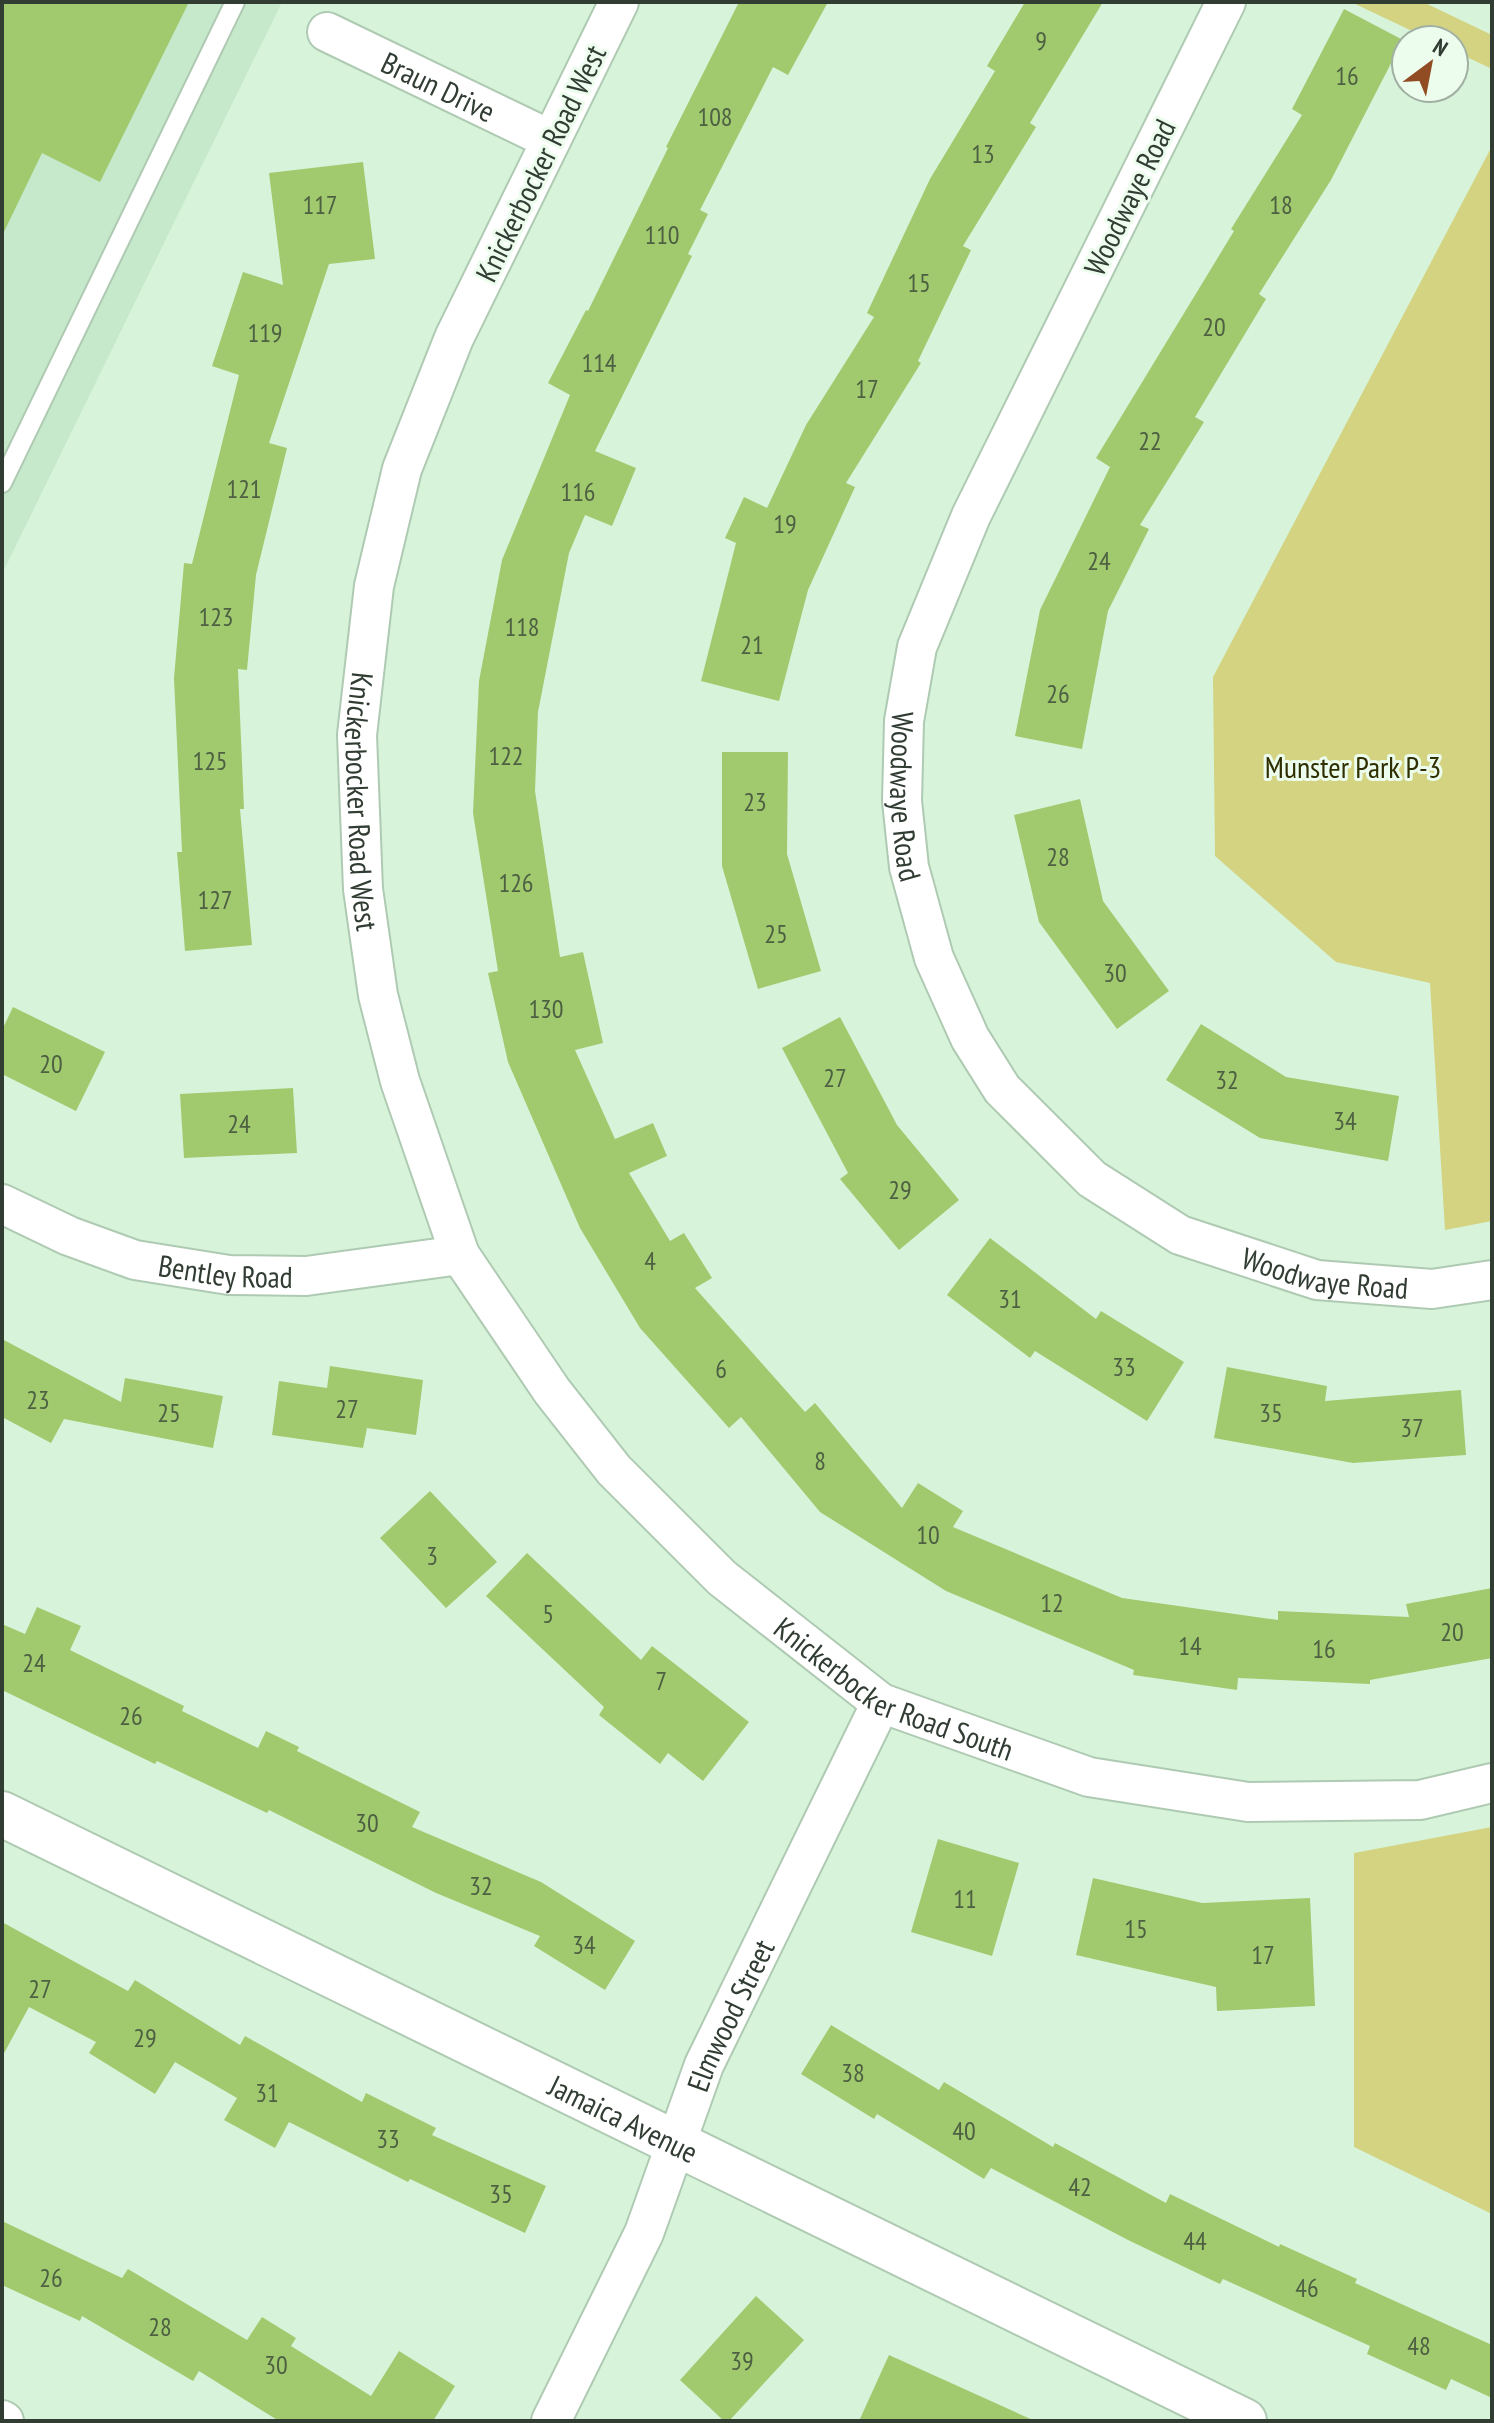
<svg xmlns="http://www.w3.org/2000/svg" width="1494" height="2423" viewBox="0 0 1494 2423" font-family="'PT Sans Narrow',sans-serif">
  <rect width="100%" height="100%" fill="#d7f4db"/>
  <polygon fill="#c6e8cb" points="2,2 282,2 2,574"/>
  <g fill="#d3d381">
    <polygon points="1351,2 1423,2 1492,35 1492,69 1454,51 1454,40 1431,40"/>
    <polygon points="1492,146 1492,1221 1445,1230 1430,983 1336,962 1215,856 1213,677"/>
    <polygon points="1492,1827 1492,2214 1354,2147 1354,1853"/>
  </g>
  <g fill="#a1ca6f">
    <polygon points="2,2 189,2 100,182 42,153 2,236"/>
    <polygon points="739,2 828,2 788,75 773,67 700,210 708,214 688,254 692,256 595,451 636,468 612,526 585,515 569,553 538,712 535,791 560,957 583,952 603,1043 575,1050 615,1139 653,1123 667,1156 629,1173 670,1241 684,1233 712,1278 695,1288 805,1412 815,1403 902,1508 918,1483 963,1511 953,1527 1122,1598 1278,1620 1278,1611 1409,1617 1406,1604 1492,1588 1492,1658 1370,1680 1370,1684 1238,1678 1237,1690 1133,1675 1134,1670 946,1591 820,1512 741,1417 729,1428 640,1328 580,1228 508,1062 488,973 498,971 473,813 479,681 502,560 570,395 548,383 586,310 588,311 668,148 666,147"/>
    <polygon points="1025,2 1103,2 1030,123 1036,127 963,246 971,250 918,361 921,363 846,483 855,487 808,590 779,701 701,681 736,543 725,538 744,497 767,508 806,425 874,317 867,313 930,179 995,71 987,66"/>
    <polygon points="1344,9 1403,40 1331,180 1259,294 1266,299 1195,417 1204,422 1140,525 1149,529 1108,611 1082,749 1015,736 1040,610 1110,467 1096,458 1234,231 1231,229 1302,115 1292,109"/>
    <polygon points="363,162 375,259 329,264 269,443 287,448 256,575 247,670 238,669 244,809 240,809 252,945 185,951 177,852 182,852 174,678 184,563 192,564 239,375 212,366 243,272 283,285 269,173"/>
    <polygon points="722,752 788,752 787,854 821,971 758,989 722,866"/>
    <polygon points="1080,799 1103,901 1169,991 1117,1029 1039,922 1014,815"/>
    <polygon points="13,1007 105,1052 76,1111 2,1074 2,1030"/>
    <polygon points="840,1017 897,1125 959,1200 899,1250 840,1179 848,1173 782,1048"/>
    <polygon points="1201,1024 1286,1077 1399,1096 1388,1161 1260,1138 1166,1080"/>
    <polygon points="293,1088 297,1153 184,1158 180,1094"/>
    <polygon points="990,1238 1096,1319 1101,1311 1184,1362 1147,1421 1035,1351 1030,1358 947,1295"/>
    <polygon points="2,1339 121,1402 125,1378 223,1396 213,1448 64,1419 51,1443 2,1417"/>
    <polygon points="330,1366 423,1380 416,1435 367,1428 363,1448 272,1435 279,1381 327,1388"/>
    <polygon points="1227,1367 1327,1386 1325,1401 1461,1390 1466,1455 1353,1463 1214,1438"/>
    <polygon points="430,1491 497,1562 446,1608 380,1538"/>
    <polygon points="527,1553 641,1660 652,1646 749,1722 703,1781 668,1753 660,1764 599,1715 604,1707 486,1596"/>
    <polygon points="37,1607 81,1626 70,1650 184,1706 182,1711 258,1748 266,1731 299,1747 297,1751 420,1812 412,1827 541,1882 635,1941 605,1990 534,1946 540,1936 436,1893 269,1810 267,1813 157,1761 155,1764 2,1690 2,1624 25,1634"/>
    <polygon points="938,1839 1019,1863 992,1956 911,1932"/>
    <polygon points="1093,1878 1202,1903 1310,1898 1315,2006 1217,2011 1216,1987 1076,1955"/>
    <polygon points="2,1922 128,1991 135,1980 240,2045 245,2036 362,2102 366,2093 436,2128 432,2135 546,2186 525,2233 410,2179 408,2182 289,2122 275,2148 224,2120 237,2098 175,2062 155,2094 89,2053 96,2042 29,2007 2,2057"/>
    <polygon points="831,2025 939,2090 944,2082 1053,2147 1055,2143 1166,2203 1170,2194 1279,2247 1280,2244 1357,2279 1355,2283 1492,2345 1492,2398 1451,2379 1446,2390 1367,2354 1370,2346 1223,2279 1220,2284 1128,2240 991,2168 984,2179 877,2114 874,2119 801,2074"/>
    <polygon points="2,2221 122,2278 128,2269 247,2340 262,2317 296,2338 291,2346 371,2396 399,2351 455,2386 433,2421 279,2421 199,2371 193,2381 82,2316 80,2321 2,2285"/>
    <polygon points="756,2296 804,2340 729,2421 724,2421 680,2380"/>
    <polygon points="889,2355 1035,2421 859,2421"/>
  </g>
  <g fill="none" stroke-linecap="round" stroke-linejoin="round">
    <g stroke="#afcab2" stroke-width="22">
      <polyline id="service" points="2,483 235,2"/>
    </g>
    <g stroke="#afcab2" stroke-width="42">
      <g id="minor">
        <path id="s1" d="M619,2l-165,336 -52,131 -28,117 -17,149 6,154 15,106 22,86 60,174 92,136 62,79 108,108 159,125 208,74 159,25 172,-2 72,-17"/>
        <path id="s2" d="M1226,2l-255,514 -54,131 -13,74 -2,80 7,66 25,91 36,80 32,51 90,90 88,56 137,45 115,9 60,-9"/>
        <path id="s3" d="M327,32l224,108"/>
        <path id="s4" d="M2,1204l67,32 66,24 94,15 77,1 154,-21"/>
        <polyline points="2,2420 4,2421"/>
        <path id="s5" d="M551,2421l93,-188 60,-168 177,-362"/>
      </g>
    </g>
    <g stroke="#afcab2" stroke-width="48">
      <g id="tertiary">
        <path id="s6" d="M2,1814l1242,607"/>
      </g>
    </g>
    <use href="#service" stroke="#fff" stroke-width="18"/>
    <use href="#minor" stroke="#fff" stroke-width="38"/>
    <use href="#tertiary" stroke="#fff" stroke-width="44"/>
  </g>
  <g text-anchor="middle" dominant-baseline="central" stroke-width="6" stroke-linejoin="round" paint-order="stroke">
    <g font-size="26" fill="#4d6042">
      <text x="1041" y="40">9</text>
      <text x="1347" y="75">16</text>
      <text x="715" y="116">108</text>
      <text x="983" y="153">13</text>
      <text x="320" y="204">117</text>
      <text x="1281" y="204">18</text>
      <text x="662" y="234">110</text>
      <text x="919" y="282">15</text>
      <text x="1214" y="326">20</text>
      <text x="265" y="332">119</text>
      <text x="599" y="362">114</text>
      <text x="867" y="388">17</text>
      <text x="1150" y="440">22</text>
      <text x="244" y="488">121</text>
      <text x="578" y="491">116</text>
      <text x="785" y="523">19</text>
      <text x="1099" y="560">24</text>
      <text x="216" y="616">123</text>
      <text x="522" y="626">118</text>
      <text x="752" y="644">21</text>
      <text x="1058" y="693">26</text>
      <text x="506" y="755">122</text>
      <text x="210" y="760">125</text>
      <text x="755" y="801">23</text>
      <text x="1058" y="856">28</text>
      <text x="516" y="882">126</text>
      <text x="215" y="899">127</text>
      <text x="776" y="933">25</text>
      <text x="1115" y="972">30</text>
      <text x="546" y="1008">130</text>
      <text x="51" y="1063">20</text>
      <text x="835" y="1077">27</text>
      <text x="1227" y="1079">32</text>
      <text x="1345" y="1120">34</text>
      <text x="239" y="1123">24</text>
      <text x="900" y="1189">29</text>
      <text x="650" y="1260">4</text>
      <text x="1010" y="1298">31</text>
      <text x="1124" y="1366">33</text>
      <text x="721" y="1368">6</text>
      <text x="38" y="1399">23</text>
      <text x="347" y="1408">27</text>
      <text x="169" y="1412">25</text>
      <text x="1271" y="1412">35</text>
      <text x="1412" y="1427">37</text>
      <text x="820" y="1460">8</text>
      <text x="928" y="1534">10</text>
      <text x="432" y="1555">3</text>
      <text x="1052" y="1602">12</text>
      <text x="548" y="1613">5</text>
      <text x="1452" y="1631">20</text>
      <text x="1190" y="1645">14</text>
      <text x="1324" y="1648">16</text>
      <text x="34" y="1662">24</text>
      <text x="661" y="1680">7</text>
      <text x="131" y="1715">26</text>
      <text x="367" y="1822">30</text>
      <text x="481" y="1885">32</text>
      <text x="965" y="1898">11</text>
      <text x="1136" y="1928">15</text>
      <text x="584" y="1944">34</text>
      <text x="1263" y="1954">17</text>
      <text x="40" y="1988">27</text>
      <text x="145" y="2037">29</text>
      <text x="853" y="2072">38</text>
      <text x="267" y="2092">31</text>
      <text x="964" y="2130">40</text>
      <text x="388" y="2138">33</text>
      <text x="1080" y="2186">42</text>
      <text x="501" y="2193">35</text>
      <text x="1195" y="2240">44</text>
      <text x="51" y="2277">26</text>
      <text x="1307" y="2287">46</text>
      <text x="160" y="2326">28</text>
      <text x="1419" y="2345">48</text>
      <text x="742" y="2360">39</text>
      <text x="276" y="2364">30</text>
    </g>
    <g font-size="30" fill="#313c33" stroke="#ecfdee">
      <text stroke="none"><textPath href="#s3" startOffset="124">Braun Drive</textPath></text>
      <text transform="translate(540 163) rotate(-64)">Knickerbocker Road West</text>
      <text transform="translate(1129 197) rotate(-64)">Woodwaye Road</text>
      <text stroke="none"><textPath href="#s2" startOffset="866">Woodwaye Road</textPath></text>
      <text stroke="none"><textPath href="#s1" startOffset="852">Knickerbocker Road West</textPath></text>
      <text stroke="none"><textPath href="#s4" startOffset="236">Bentley Road</textPath></text>
      <text stroke="none"><textPath href="#s2" startOffset="1562">Woodwaye Road</textPath></text>
      <text stroke="none"><textPath href="#s1" startOffset="1944">Knickerbocker Road South</textPath></text>
      <text stroke="none"><textPath href="#s5" startOffset="444">Elmwood Street</textPath></text>
      <text stroke="none"><textPath href="#s6" startOffset="692">Jamaica Avenue</textPath></text>
    </g>
    <g font-size="30" fill="#302f02" stroke="#ecfdee">
      <text x="1353" y="766">Munster Park P-3</text>
    </g>
  </g>
  <rect width="1494" height="2423" fill="none" stroke="#313c33" stroke-width="8"/>
  <g transform="translate(1430 64) rotate(32)"><circle r="38" fill="#ecfdee" stroke="#a1b0a3" stroke-width="2"/>
  <path d="M0-6L14 30L0 20L-14 30Z" fill="#914c23"/>
  <text y="-12" font-size="22" font-weight="bold" text-anchor="middle" fill="#313c33">N</text>
  </g>
</svg>
